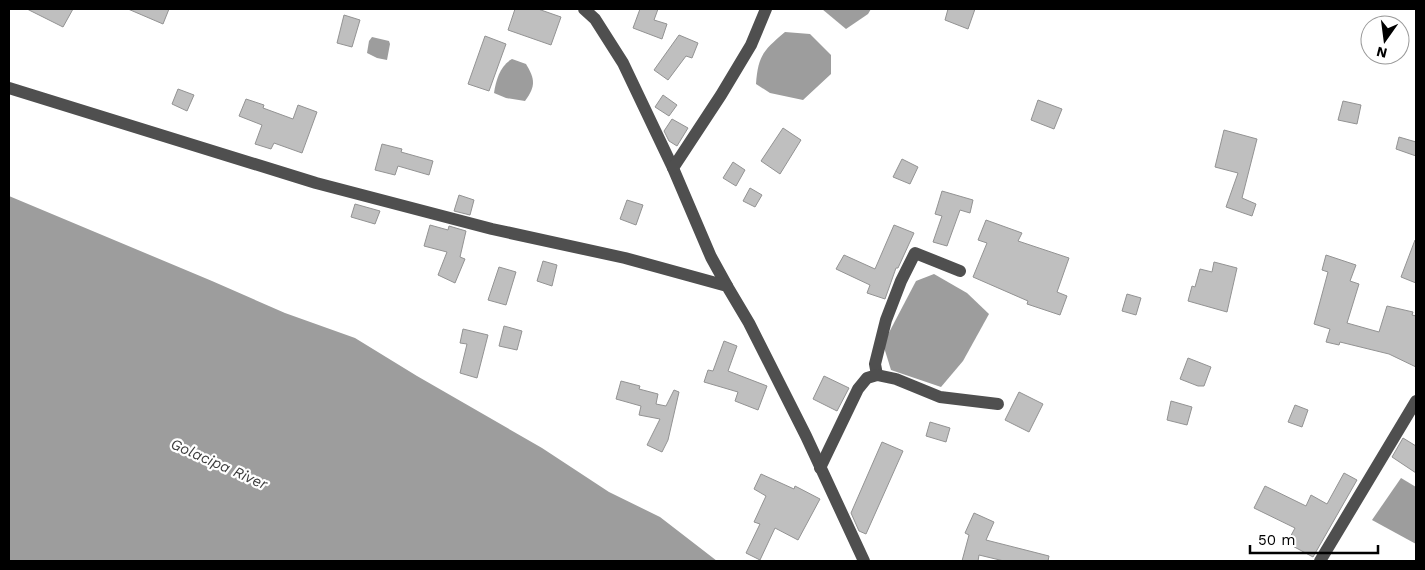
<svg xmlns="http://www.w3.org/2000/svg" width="1425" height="570" viewBox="0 0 1425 570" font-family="'Work Sans',sans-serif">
  <rect width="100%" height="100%" fill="#fff"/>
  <g fill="#9d9d9d">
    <polygon points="822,9 871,9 868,14 846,29"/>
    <path d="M785,32l25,2 21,21v19l-28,26 -33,-7 -14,-9c2,-29 8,-34 29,-52z"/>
    <polygon points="372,37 389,41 390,44 387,60 377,58 367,53 369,41"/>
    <path d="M512,59l14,5c9,15 10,22 -1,37l-19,-3 -12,-5c2,-13 6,-27 18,-34z"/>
    <polygon points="9,196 212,281 285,313 355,338 417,376 542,448 609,492 660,517 717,561 9,561"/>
    <polygon points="934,274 967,293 989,314 963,361 941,387 891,370 883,344 916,281"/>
    <polygon points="1401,478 1416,487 1416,544 1372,520"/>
  </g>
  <g fill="#bfbfbf" stroke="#939393">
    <polygon points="27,9 73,9 63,27"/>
    <polygon points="128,9 169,9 163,24"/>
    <polygon points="515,9 538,9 561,17 551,45 508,30"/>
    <polygon points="640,9 658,9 654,20 667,24 662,39 633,28"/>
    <polygon points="948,9 975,9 968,29 945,20"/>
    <polygon points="344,15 360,20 352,47 337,43"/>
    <polygon points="679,35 698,43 692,58 686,56 668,80 654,70"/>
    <polygon points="485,36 506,44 489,91 468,84"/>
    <polygon points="178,89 194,95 187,111 172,104"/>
    <polygon points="663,95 677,105 669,116 655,107"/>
    <polygon points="246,99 264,105 263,108 293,119 298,105 317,112 302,153 274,143 271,149 255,144 262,125 239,116"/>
    <polygon points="1038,100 1062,109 1054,129 1031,120"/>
    <polygon points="1343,101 1361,105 1357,124 1338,120"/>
    <polygon points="672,119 688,128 677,146 669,141 664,131"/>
    <polygon points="783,128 801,140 780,174 761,161"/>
    <polygon points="1224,130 1257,139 1242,198 1256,204 1252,216 1226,207 1238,173 1215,167"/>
    <polygon points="1399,137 1416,142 1416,156 1396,149"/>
    <polygon points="382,144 402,149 401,152 433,161 429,175 398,166 395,175 375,170"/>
    <polygon points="902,159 918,167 910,184 893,177"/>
    <polygon points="733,162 745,170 736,186 723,178"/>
    <polygon points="750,188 762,195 755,207 743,201"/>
    <polygon points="942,191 973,200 970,213 960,210 947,246 933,242 942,216 935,214"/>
    <polygon points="459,195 474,200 470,215 454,211"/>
    <polygon points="627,200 643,205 636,225 620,219"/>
    <polygon points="355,204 380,211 375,224 351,217"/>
    <polygon points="986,220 1022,233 1018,241 1069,258 1057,292 1067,296 1060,315 1027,304 1028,301 973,277 987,243 978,240"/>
    <polygon points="430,225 448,230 449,226 466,231 460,257 465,259 455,283 438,275 447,252 424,246"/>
    <polygon points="894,225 914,233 898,268 896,268 885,299 867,293 870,285 836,269 844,255 875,269"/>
    <polygon points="1415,240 1416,241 1416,283 1401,277"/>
    <polygon points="1326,255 1356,265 1350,281 1359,284 1347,323 1379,332 1387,306 1413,312 1412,315 1416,316 1416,367 1389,354 1340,342 1339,345 1326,342 1330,329 1314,324 1328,272 1322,270"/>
    <polygon points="543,261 557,265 552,286 537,281"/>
    <polygon points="1214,262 1237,268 1227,312 1188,301 1192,286 1195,287 1200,269 1212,272"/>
    <polygon points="499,267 516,272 506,305 488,300"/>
    <polygon points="1127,294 1141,298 1136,315 1122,311"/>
    <polygon points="504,326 522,331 517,350 499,346"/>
    <polygon points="463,329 488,335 477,378 460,373 467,344 460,343"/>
    <polygon points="724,341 737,346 728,371 767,386 758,410 735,401 738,392 704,382 708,370 713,371"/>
    <polygon points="1188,358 1211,367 1204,386 1198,386 1180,379"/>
    <polygon points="824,376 849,388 837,411 813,399"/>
    <polygon points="621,381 640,386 639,389 658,394 656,404 666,406 674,390 679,392 668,440 662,452 647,445 660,419 639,415 641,406 616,399"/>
    <polygon points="1019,392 1043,404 1029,432 1005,420"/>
    <polygon points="1171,401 1192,407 1187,425 1167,420"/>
    <polygon points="1295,405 1308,410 1302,427 1288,422"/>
    <polygon points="930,422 950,428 946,442 926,436"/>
    <polygon points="1403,438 1416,446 1416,473 1392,457"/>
    <polygon points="882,442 903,451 866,534 859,531 851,513"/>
    <polygon points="1344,473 1357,480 1313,557 1287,543 1295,528 1254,508 1265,486 1306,506 1311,495 1327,504"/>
    <polygon points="761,474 794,489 795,486 820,499 798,540 775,528 760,560 746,553 760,524 754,522 766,496 754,489"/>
    <polygon points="974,513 994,522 986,540 1049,556 1048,561 1004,561 979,555 978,561 962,561 969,535 965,533"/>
  </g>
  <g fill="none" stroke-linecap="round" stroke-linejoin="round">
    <g stroke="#4f4f4f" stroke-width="12">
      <polyline points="584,9 595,19 623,63 673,168 711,257 727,286"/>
      <polyline points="9,88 316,183 492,229 625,258 727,286 749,323 806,436 864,561"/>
      <polyline points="673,168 721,95 751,45 766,9"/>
      <polyline points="877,375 875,364 886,320 901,281 915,253 960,271"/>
      <polyline points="820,468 858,389 867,378 877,375 896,379 940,397 998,404"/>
      <polyline points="1320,561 1416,401"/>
    </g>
  </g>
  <g text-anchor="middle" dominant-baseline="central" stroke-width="4.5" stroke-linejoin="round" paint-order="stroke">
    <g font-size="15" font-style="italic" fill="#3e3e3e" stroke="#fff">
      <text transform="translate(219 464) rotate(24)">Golacipa River</text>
    </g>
  </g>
  <rect width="1425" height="570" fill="none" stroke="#000000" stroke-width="20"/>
  <g transform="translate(1385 40) rotate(194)"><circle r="24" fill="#ffffff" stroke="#999999"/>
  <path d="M0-4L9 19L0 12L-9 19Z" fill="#000000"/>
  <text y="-8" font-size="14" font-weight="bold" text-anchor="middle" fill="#000000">N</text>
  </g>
  <path d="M1250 545v8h128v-8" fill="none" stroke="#000000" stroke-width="2.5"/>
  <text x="1258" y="545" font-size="15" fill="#000000" stroke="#ffffff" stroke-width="4" paint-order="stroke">50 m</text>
</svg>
